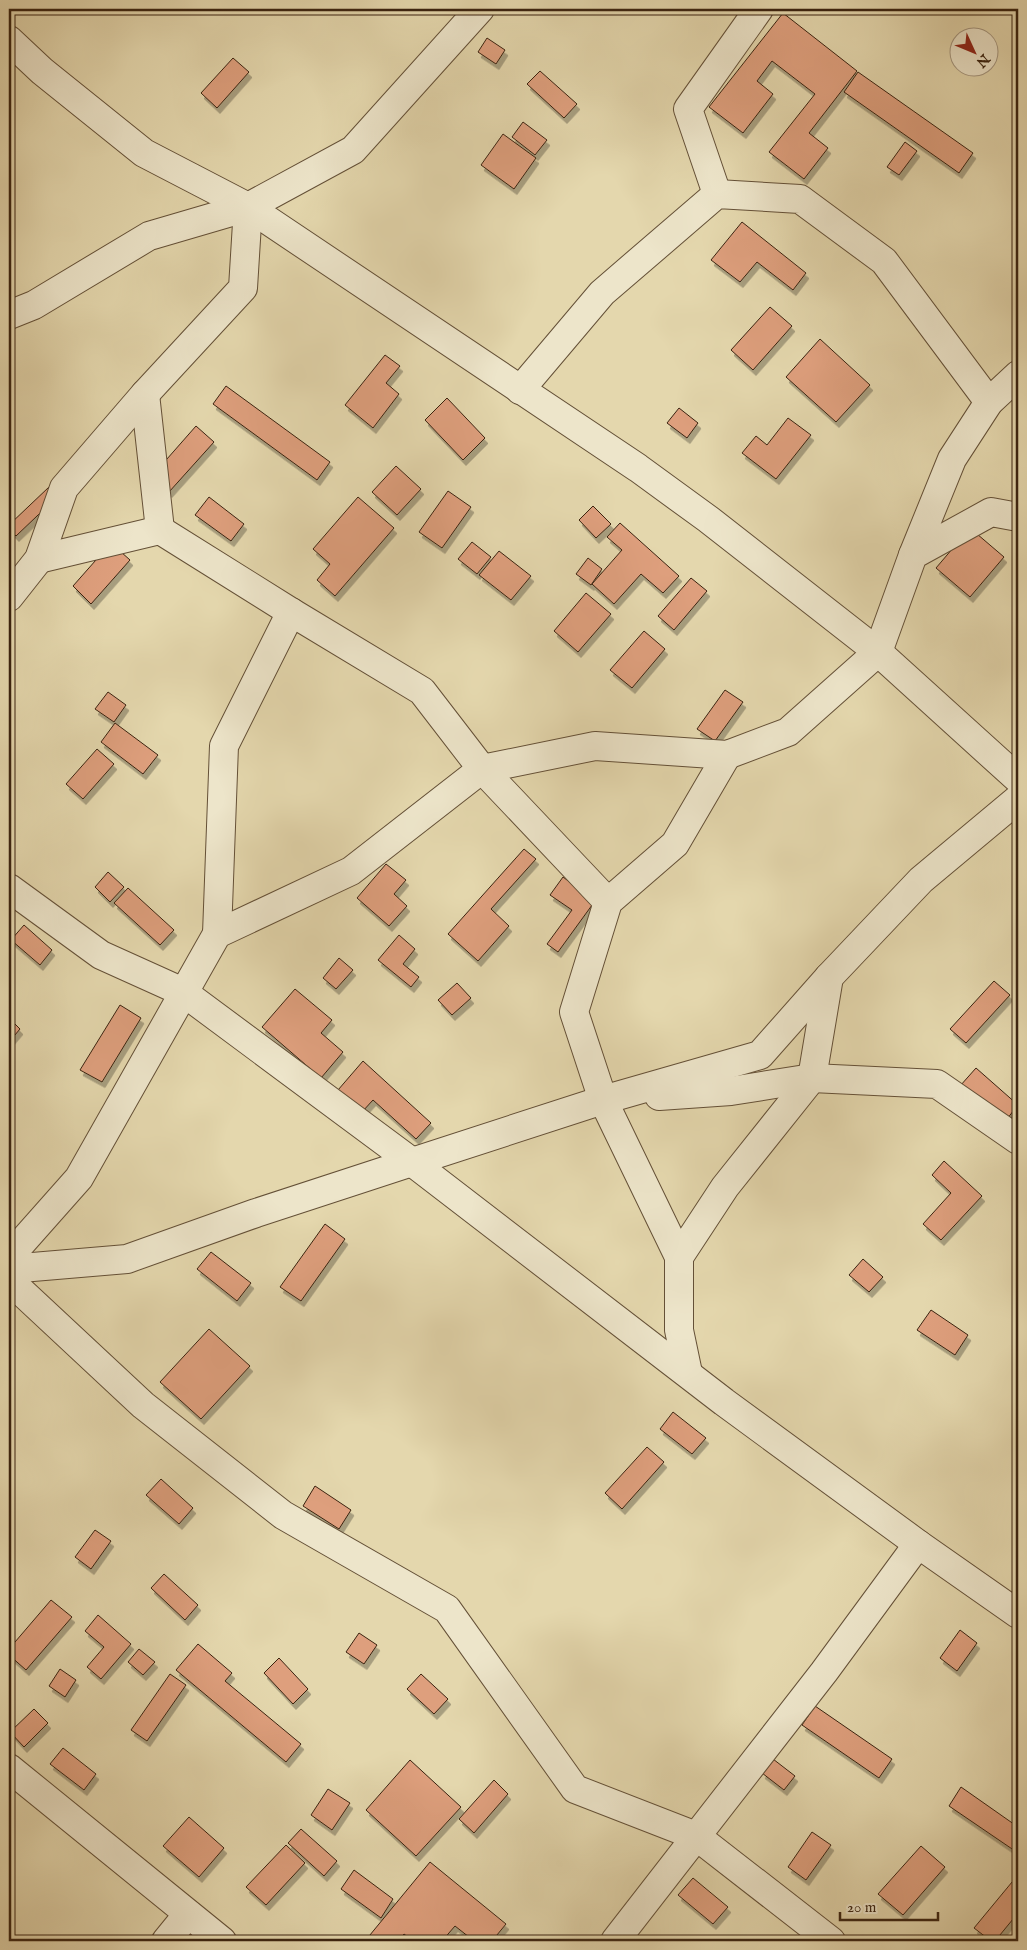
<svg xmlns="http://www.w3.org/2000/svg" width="1027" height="1950" viewBox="0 0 1027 1950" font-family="'IM FELL English',serif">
  <defs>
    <filter id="shadow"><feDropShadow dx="3" dy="5.5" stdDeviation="0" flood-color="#0004"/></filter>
  </defs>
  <rect width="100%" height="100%" fill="#e4d7ad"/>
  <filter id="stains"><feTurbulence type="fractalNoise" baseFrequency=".004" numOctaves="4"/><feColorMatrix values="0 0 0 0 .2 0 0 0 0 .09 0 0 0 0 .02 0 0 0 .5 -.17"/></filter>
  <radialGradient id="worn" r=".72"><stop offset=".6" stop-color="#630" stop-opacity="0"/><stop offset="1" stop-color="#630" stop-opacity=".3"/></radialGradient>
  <g fill="#de9f7d" stroke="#3a2310" filter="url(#shadow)">
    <polygon points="783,13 857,71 809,133 828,148 804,179 769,152 815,94 772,61 757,81 773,94 743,133 709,107"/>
    <polygon points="487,38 505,50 496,64 478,52"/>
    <polygon points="233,58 249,72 217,108 201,93"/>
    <polygon points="540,71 577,104 564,118 527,84"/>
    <polygon points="858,72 973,153 959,173 844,92"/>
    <polygon points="523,122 547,140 535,155 512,137"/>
    <polygon points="503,134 536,158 514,189 481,165"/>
    <polygon points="905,142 917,151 899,175 887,167"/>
    <polygon points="742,222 806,273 793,290 757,262 740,282 711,260"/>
    <polygon points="770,307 792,326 753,370 731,350"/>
    <polygon points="820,339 870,385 836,422 786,377"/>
    <polygon points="385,355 400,366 386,383 399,394 373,428 345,405"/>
    <polygon points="226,386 330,462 317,480 213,404"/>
    <polygon points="447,398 485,438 463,460 425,420"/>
    <polygon points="679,408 698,423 687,438 667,423"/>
    <polygon points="788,418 811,435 776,479 742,453 756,436 767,445"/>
    <polygon points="196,426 214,442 169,492 152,476"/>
    <polygon points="396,466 421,489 397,515 372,492"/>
    <polygon points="49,487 58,496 16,536 9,529 9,525"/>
    <polygon points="448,491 471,507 442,548 419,532"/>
    <polygon points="209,497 244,524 231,541 195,515"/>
    <polygon points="358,497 394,528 335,596 317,580 330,564 313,549"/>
    <polygon points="593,506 611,524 596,538 579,520"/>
    <polygon points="620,523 679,576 663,593 641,574 614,604 592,584 622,550 607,537"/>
    <polygon points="970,528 1004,557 970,597 936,568"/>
    <polygon points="472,542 491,557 477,574 458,559"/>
    <polygon points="111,543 130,560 91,604 73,586"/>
    <polygon points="499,551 531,576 511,600 479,575"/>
    <polygon points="588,558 602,569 591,585 576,574"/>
    <polygon points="691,578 707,591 674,630 658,616"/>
    <polygon points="586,593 611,614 578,652 554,631"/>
    <polygon points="644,631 665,649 632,688 610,670"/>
    <polygon points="725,690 743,702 715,741 697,729"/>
    <polygon points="108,692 126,705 114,722 95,709"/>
    <polygon points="115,723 158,755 143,774 101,742"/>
    <polygon points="97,749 114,764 83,799 66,784"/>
    <polygon points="524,849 536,859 491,909 509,926 478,961 448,934"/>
    <polygon points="386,864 406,880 394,894 407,906 389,926 357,898"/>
    <polygon points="108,872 124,887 110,902 95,887"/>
    <polygon points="563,877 595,901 558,952 547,944 572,910 550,895"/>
    <polygon points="128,888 174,930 160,945 114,903"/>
    <polygon points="24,925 52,950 40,965 11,940"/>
    <polygon points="399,935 415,949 403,964 419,977 411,987 378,960"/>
    <polygon points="339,958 353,970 336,989 323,978"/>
    <polygon points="994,981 1010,995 966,1043 950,1029"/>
    <polygon points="457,983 471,998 452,1015 438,1000"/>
    <polygon points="295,989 332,1020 321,1033 343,1052 321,1078 262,1027"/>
    <polygon points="120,1005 141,1018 102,1082 80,1070"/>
    <polygon points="9,1018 20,1029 9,1042"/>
    <polygon points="363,1061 431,1123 416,1139 373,1100 362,1112 338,1090"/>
    <polygon points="976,1068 1018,1105 1003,1124 960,1086"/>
    <polygon points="944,1161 982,1196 941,1240 923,1224 951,1193 932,1175"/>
    <polygon points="325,1224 345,1239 301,1301 280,1287"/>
    <polygon points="211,1252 251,1283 237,1301 197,1269"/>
    <polygon points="863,1259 883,1277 869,1292 849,1275"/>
    <polygon points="931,1310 968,1335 955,1355 917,1330"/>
    <polygon points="209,1329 250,1366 201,1419 160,1382"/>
    <polygon points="673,1412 706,1438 692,1454 660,1429"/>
    <polygon points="647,1447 664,1462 622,1509 605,1493"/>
    <polygon points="161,1479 193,1508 179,1524 146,1495"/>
    <polygon points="315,1486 351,1510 339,1529 303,1506"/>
    <polygon points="95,1530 111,1541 91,1569 75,1557"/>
    <polygon points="164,1574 198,1605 185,1620 151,1588"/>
    <polygon points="51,1600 72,1617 26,1670 9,1655 9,1649"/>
    <polygon points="98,1615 131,1644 101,1679 87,1667 104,1647 85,1631"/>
    <polygon points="960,1630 977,1643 957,1671 940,1658"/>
    <polygon points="359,1633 377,1645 364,1664 346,1652"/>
    <polygon points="198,1644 232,1673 225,1681 301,1744 286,1762 176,1670"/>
    <polygon points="139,1649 155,1662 143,1675 128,1662"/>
    <polygon points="279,1658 308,1689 293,1704 264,1673"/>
    <polygon points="60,1669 76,1680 65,1697 49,1686"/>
    <polygon points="170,1674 186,1685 147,1741 131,1730"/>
    <polygon points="421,1674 448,1699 434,1714 407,1689"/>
    <polygon points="815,1706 892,1759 879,1778 802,1725"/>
    <polygon points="34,1709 48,1723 24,1747 10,1732"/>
    <polygon points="63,1748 96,1774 84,1790 50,1764"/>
    <polygon points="773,1759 795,1776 784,1790 762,1773"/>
    <polygon points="410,1760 461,1807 416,1856 366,1810"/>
    <polygon points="494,1780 508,1794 474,1833 459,1819"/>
    <polygon points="961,1787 1018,1827 1018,1853 949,1806"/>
    <polygon points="328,1789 350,1803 332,1830 311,1815"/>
    <polygon points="189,1817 224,1848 199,1877 163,1846"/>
    <polygon points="301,1829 337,1861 324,1876 288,1843"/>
    <polygon points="812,1832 831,1845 806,1880 788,1867"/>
    <polygon points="286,1845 305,1863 266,1905 246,1887"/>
    <polygon points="921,1846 945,1867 903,1915 878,1894"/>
    <polygon points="430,1862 506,1924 492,1941 474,1941 455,1926 442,1941 413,1941 404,1934 398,1941 365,1941"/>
    <polygon points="354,1870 393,1899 381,1918 341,1889"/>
    <polygon points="1017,1876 1018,1878 1018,1913 995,1941 991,1941 974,1928"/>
    <polygon points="693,1878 728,1907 713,1924 678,1895"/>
    <polygon points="9,1931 22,1941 9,1941"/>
  </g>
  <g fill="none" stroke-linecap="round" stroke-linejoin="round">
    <g stroke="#645037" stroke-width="30">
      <g id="street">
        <polyline points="9,40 42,71 144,153 248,207 638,468 708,519 878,652 1018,779"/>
        <polyline points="717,194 688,109 759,9"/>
        <polyline points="9,315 34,305 149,236 248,207 353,150 480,9"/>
        <polyline points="520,390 602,293 717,194 800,199 884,261 989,402"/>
        <polyline points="145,394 160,530"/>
        <polyline points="913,555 952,459 989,402 1018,375"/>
        <polyline points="39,559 160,530 291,612 422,691 482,769 608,902"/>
        <polyline points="9,597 39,559 64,488 145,394 243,288 248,207"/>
        <polyline points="9,888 101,955 183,992 412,1162 724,1402 918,1544 1018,1614"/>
        <polyline points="217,934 224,746 291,612"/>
        <polyline points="659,1096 731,1091 812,1078 937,1084 1018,1140"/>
        <polyline points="9,1257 79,1178 217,934 351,871 482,769 595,746 727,755 788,732 878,652 913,555 991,512 1018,517"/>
        <polyline points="679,1257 603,1100 574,1012 608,902 675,844 727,755"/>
        <polyline points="9,1269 127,1259 256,1213 412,1162 603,1100 760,1055 829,977 921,880 1018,799"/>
        <polyline points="9,1280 143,1405 283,1515 447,1609 575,1789 696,1836 831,1941"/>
        <polyline points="688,1373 679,1330 679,1257 725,1187 812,1078 829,977"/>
        <polyline points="9,1768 222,1941"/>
        <polyline points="166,1941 188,1914"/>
        <polyline points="615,1941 824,1672 918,1544"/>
      </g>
    </g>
    <use href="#street" stroke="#ede5ca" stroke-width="28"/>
  </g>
  <rect width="1027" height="1950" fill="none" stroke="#e4d7ad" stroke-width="30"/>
  <rect x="10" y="10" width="1007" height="1930" fill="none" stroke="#3a2310" stroke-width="2.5"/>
  <rect x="15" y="15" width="997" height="1920" fill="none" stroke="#3a2310"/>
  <g transform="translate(974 52) rotate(134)"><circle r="24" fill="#ede5ca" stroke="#a59780"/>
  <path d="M0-4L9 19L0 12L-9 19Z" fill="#8f2418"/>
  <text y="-8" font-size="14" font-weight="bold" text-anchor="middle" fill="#3a2310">N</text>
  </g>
  <path d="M840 1912v8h98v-8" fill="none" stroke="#3a2310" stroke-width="2.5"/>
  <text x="847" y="1912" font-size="15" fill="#3a2310" stroke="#ede5ca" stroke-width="4" paint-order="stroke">20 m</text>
  <rect width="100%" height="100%" filter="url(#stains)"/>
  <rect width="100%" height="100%" fill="url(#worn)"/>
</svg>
